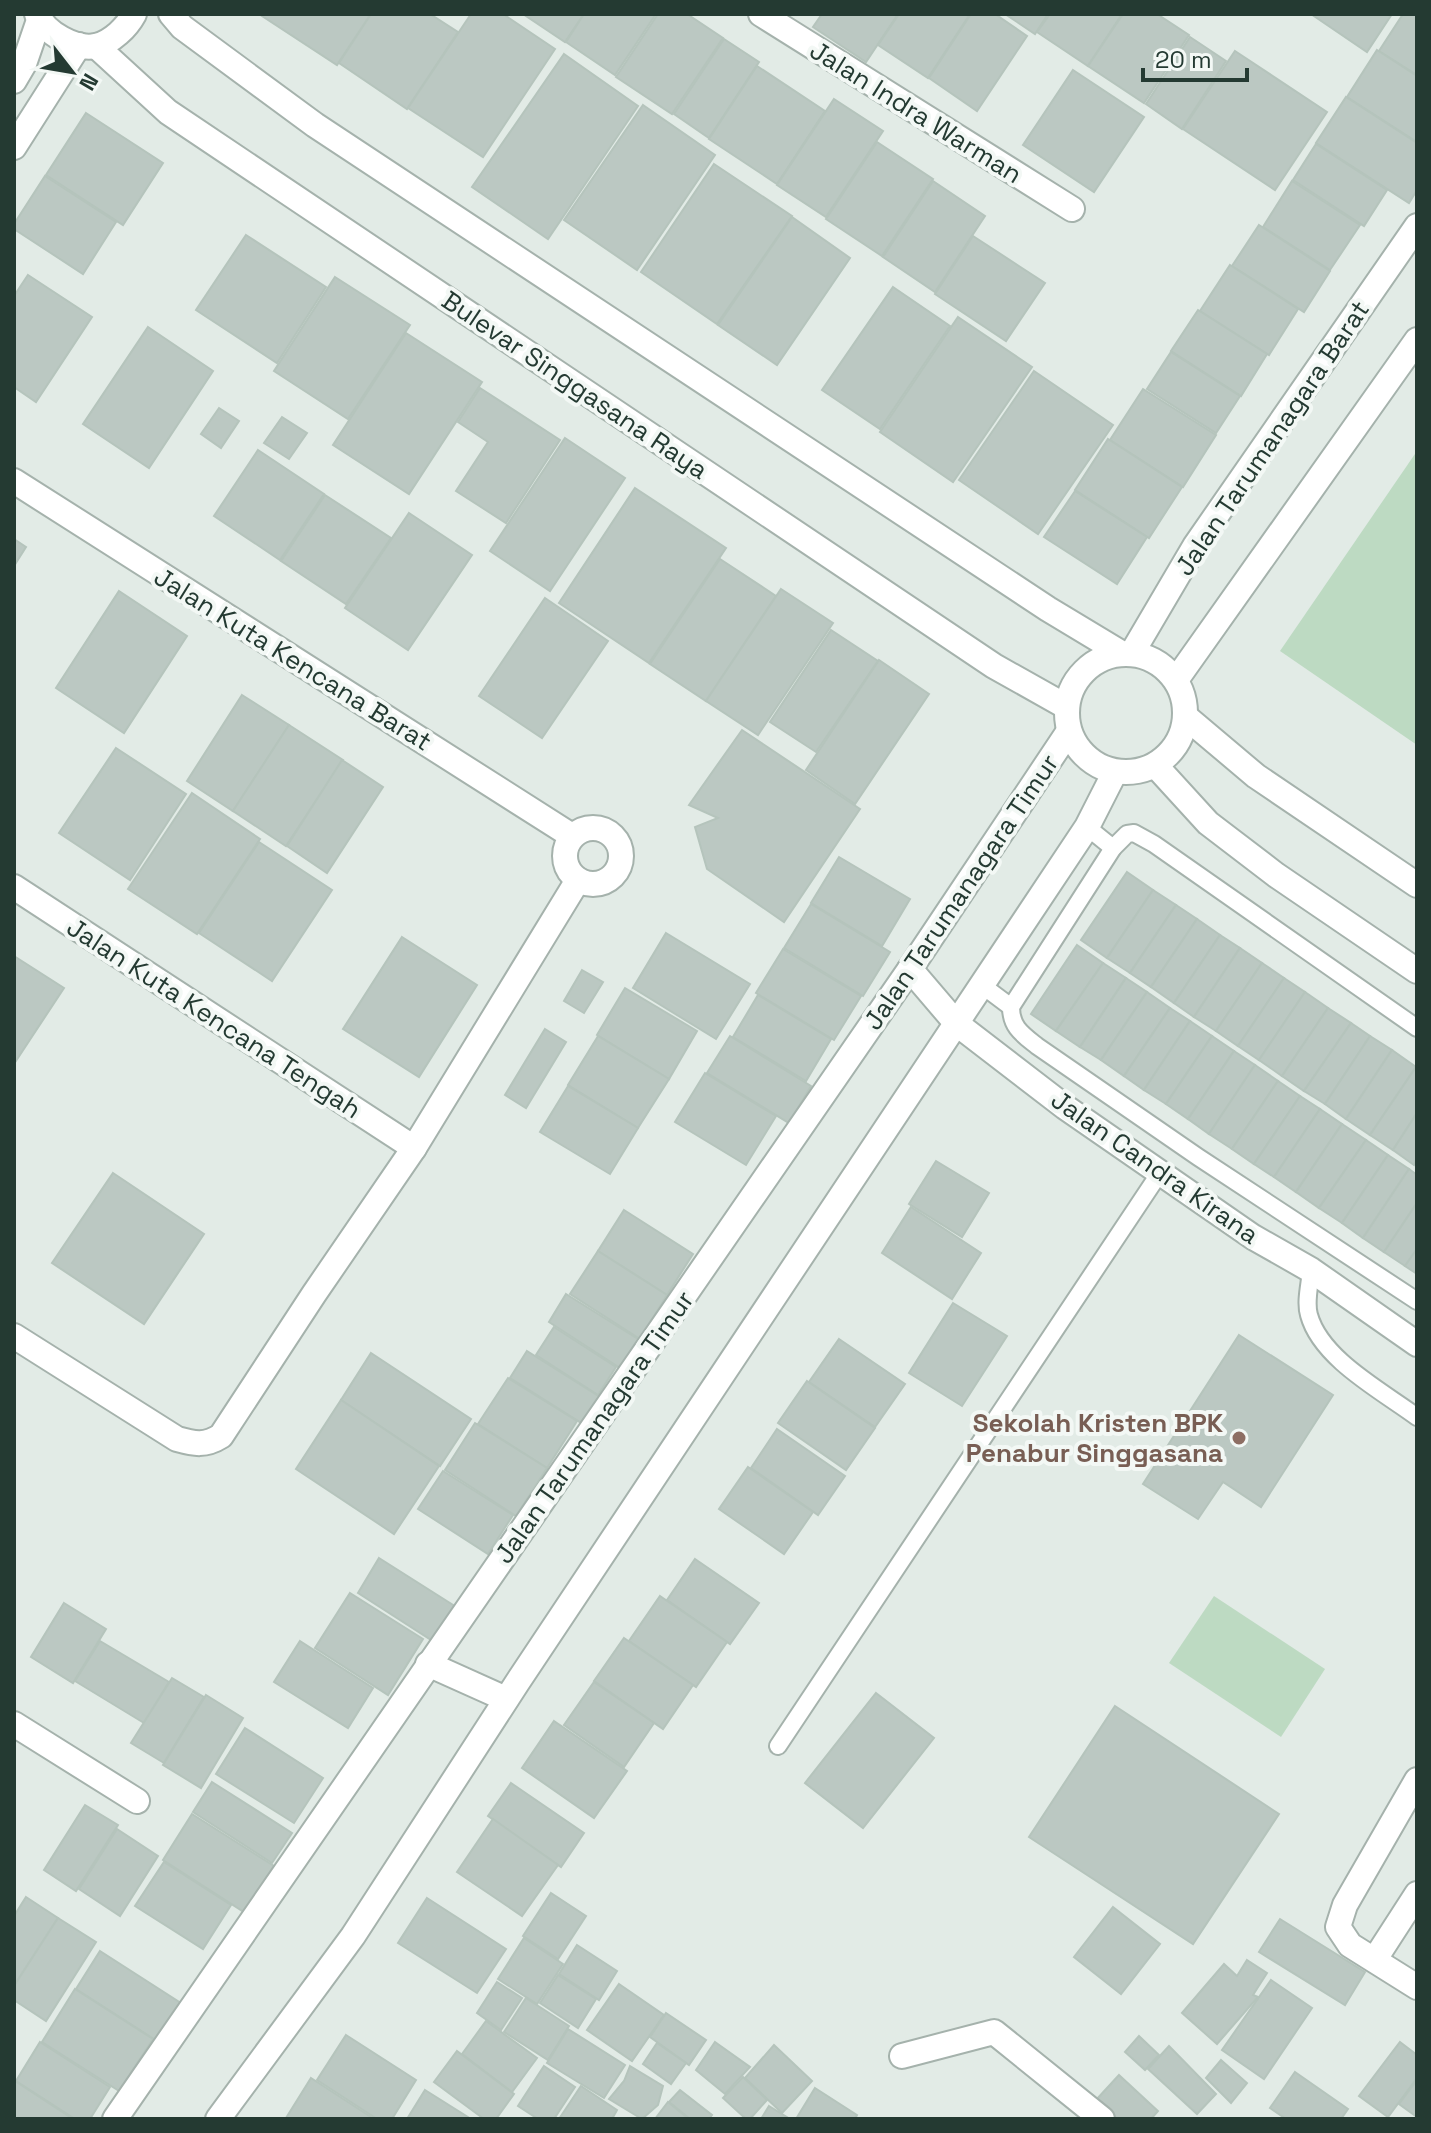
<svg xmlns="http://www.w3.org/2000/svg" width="1431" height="2133" viewBox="0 0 1431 2133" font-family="'Space Grotesk',sans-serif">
  <rect width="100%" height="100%" fill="#e2ebe6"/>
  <g fill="#bddac2">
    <polygon points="1417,451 1417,745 1280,651"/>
    <polygon points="1214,1596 1325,1669 1281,1737 1169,1663"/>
  </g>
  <g fill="#bbc8c2" stroke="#b5c4bc" stroke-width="2">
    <polygon points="259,14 371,14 337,65"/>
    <polygon points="371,14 430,14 458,32 407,109 339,63"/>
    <polygon points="471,14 503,14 555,49 483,157 408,108"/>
    <polygon points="523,14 584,14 565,42"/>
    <polygon points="584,14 656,14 615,75 566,42"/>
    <polygon points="658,14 687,14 723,38 672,114 616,77"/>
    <polygon points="822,14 898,14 866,62 813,27"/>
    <polygon points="899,14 970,14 928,78 878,45"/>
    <polygon points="971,14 995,14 1027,36 977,111 929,78"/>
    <polygon points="1005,14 1048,14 1035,34"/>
    <polygon points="1050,14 1122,14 1088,66 1037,32"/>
    <polygon points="1123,14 1157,14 1189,35 1144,103 1088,66"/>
    <polygon points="1311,14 1392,14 1367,52"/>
    <polygon points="1403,14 1417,14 1417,75 1379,51"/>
    <polygon points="1190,37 1226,61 1182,129 1146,104"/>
    <polygon points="724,39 759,62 709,138 674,114"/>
    <polygon points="1377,50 1417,76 1417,142 1347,97"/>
    <polygon points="1235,51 1327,112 1275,190 1183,129"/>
    <polygon points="564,54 638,106 548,239 472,187"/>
    <polygon points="757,66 825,111 777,184 709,139"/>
    <polygon points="1073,70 1144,117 1094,192 1023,145"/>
    <polygon points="1346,97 1417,143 1417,190 1409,203 1316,143"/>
    <polygon points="834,99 883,131 826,217 777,185"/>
    <polygon points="643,105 715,155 637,270 564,220"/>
    <polygon points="86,113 163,163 123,225 46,175"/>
    <polygon points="877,142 933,179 882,256 826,219"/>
    <polygon points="1316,144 1387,190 1364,226 1293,180"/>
    <polygon points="714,164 792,216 717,324 641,272"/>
    <polygon points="45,176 116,222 83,274 14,229 14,224"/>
    <polygon points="933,181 985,216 935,292 883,257"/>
    <polygon points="1292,181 1360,225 1330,270 1263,227"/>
    <polygon points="792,217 850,258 777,365 718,325"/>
    <polygon points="1259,225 1330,271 1304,312 1232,266"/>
    <polygon points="246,235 326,287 277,363 196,310"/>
    <polygon points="973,236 1045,283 1006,341 935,294"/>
    <polygon points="1230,265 1298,309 1269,355 1200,311"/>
    <polygon points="28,275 92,317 36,402 14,387 14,296"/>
    <polygon points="335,277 410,325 348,419 274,371"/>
    <polygon points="893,287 950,326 880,429 822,390"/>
    <polygon points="1198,310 1267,354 1241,396 1171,351"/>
    <polygon points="958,317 1032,367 953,482 880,432"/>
    <polygon points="148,327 213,371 149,468 83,424"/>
    <polygon points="406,333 482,382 409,494 333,445"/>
    <polygon points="1171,352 1240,396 1216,433 1147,389"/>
    <polygon points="1034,371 1113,425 1038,534 959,480"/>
    <polygon points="480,388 560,440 506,523 456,491 488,442 458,422"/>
    <polygon points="1143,389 1216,435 1183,487 1110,440"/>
    <polygon points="219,408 239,421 221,448 201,434"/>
    <polygon points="282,417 307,433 289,459 264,443"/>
    <polygon points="565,438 625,478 550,591 490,551"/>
    <polygon points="1108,439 1182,487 1149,538 1075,490"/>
    <polygon points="258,450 324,494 280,560 214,516"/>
    <polygon points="635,488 726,548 649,663 559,603"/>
    <polygon points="1075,491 1147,537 1117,584 1044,537"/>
    <polygon points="325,495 391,538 346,604 281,561"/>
    <polygon points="409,513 472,555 408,650 345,608"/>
    <polygon points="14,539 26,547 14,566"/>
    <polygon points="720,559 776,596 706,701 650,664"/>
    <polygon points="781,589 833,623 758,735 706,701"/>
    <polygon points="119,591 187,636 124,733 56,688"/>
    <polygon points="545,598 608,641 542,738 479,696"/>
    <polygon points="831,630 878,661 816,752 770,722"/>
    <polygon points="879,660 929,694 855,804 806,770"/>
    <polygon points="242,695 289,725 233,811 187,781"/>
    <polygon points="289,725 343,760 286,846 233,811"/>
    <polygon points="742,730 860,809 784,922 707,869 695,827 718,818 689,805"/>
    <polygon points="116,748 186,794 130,880 59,833"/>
    <polygon points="342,760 383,787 327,873 287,846"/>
    <polygon points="192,793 260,839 197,934 128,889"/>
    <polygon points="259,842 332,890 272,981 199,933"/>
    <polygon points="839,857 910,899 882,946 811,903"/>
    <polygon points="1127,872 1153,890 1107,958 1081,940"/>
    <polygon points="1153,890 1176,905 1130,973 1107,958"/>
    <polygon points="811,904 890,952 863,996 784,948"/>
    <polygon points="1176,905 1197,919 1151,987 1130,973"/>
    <polygon points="1197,919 1220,935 1174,1003 1151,987"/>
    <polygon points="666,933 750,984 716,1039 633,988"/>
    <polygon points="1220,935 1240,948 1194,1017 1174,1003"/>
    <polygon points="402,937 477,985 419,1077 343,1029"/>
    <polygon points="1077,945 1103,963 1056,1031 1031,1014"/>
    <polygon points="1240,948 1262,963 1216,1031 1194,1017"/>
    <polygon points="783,949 861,996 834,1040 756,993"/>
    <polygon points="14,956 64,988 14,1064"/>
    <polygon points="1103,963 1126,978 1080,1047 1056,1031"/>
    <polygon points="1262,963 1284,978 1238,1046 1216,1031"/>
    <polygon points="582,970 603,982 584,1013 564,1001"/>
    <polygon points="1126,978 1147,992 1101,1060 1080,1047"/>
    <polygon points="1284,978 1305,992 1259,1060 1238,1046"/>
    <polygon points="625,988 697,1031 669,1079 597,1035"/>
    <polygon points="1147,992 1170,1008 1124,1076 1101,1060"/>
    <polygon points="1305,992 1328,1008 1282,1076 1259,1060"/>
    <polygon points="758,995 831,1039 806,1081 733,1037"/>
    <polygon points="1170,1008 1190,1021 1144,1090 1124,1076"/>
    <polygon points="1328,1008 1351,1023 1304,1091 1282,1076"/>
    <polygon points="1190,1021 1212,1036 1166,1104 1144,1090"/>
    <polygon points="1351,1023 1370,1036 1325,1104 1304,1091"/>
    <polygon points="545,1029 566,1042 526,1108 505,1095"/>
    <polygon points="598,1036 669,1079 638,1128 568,1085"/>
    <polygon points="730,1036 811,1086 789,1123 707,1073"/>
    <polygon points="1212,1036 1234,1051 1188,1119 1166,1104"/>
    <polygon points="1370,1036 1392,1050 1346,1119 1325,1104"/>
    <polygon points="1392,1050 1416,1067 1370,1135 1346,1119"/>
    <polygon points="1234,1051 1255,1065 1209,1134 1188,1119"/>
    <polygon points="1255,1065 1278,1081 1232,1149 1209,1134"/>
    <polygon points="1416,1067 1417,1113 1393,1150 1370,1135"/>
    <polygon points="705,1073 776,1116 746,1165 675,1122"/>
    <polygon points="1278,1081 1300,1096 1254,1164 1232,1149"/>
    <polygon points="568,1086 638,1128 610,1174 540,1132"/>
    <polygon points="1300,1096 1320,1109 1274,1177 1254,1164"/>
    <polygon points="1320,1109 1342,1124 1296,1192 1274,1177"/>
    <polygon points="1417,1113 1417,1159 1414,1165 1393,1150"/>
    <polygon points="1342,1124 1366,1140 1319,1208 1296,1192"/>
    <polygon points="1366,1140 1388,1155 1342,1223 1319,1208"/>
    <polygon points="1388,1155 1409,1169 1363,1238 1342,1223"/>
    <polygon points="936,1161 989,1193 962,1237 909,1204"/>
    <polygon points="1409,1169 1417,1175 1417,1203 1384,1252 1363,1238"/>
    <polygon points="113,1173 204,1234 144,1324 52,1263"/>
    <polygon points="1417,1203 1417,1249 1405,1266 1384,1252"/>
    <polygon points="911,1207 981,1253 952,1299 882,1253"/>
    <polygon points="624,1210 693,1254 667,1295 598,1251"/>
    <polygon points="1417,1249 1417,1274 1405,1266"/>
    <polygon points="598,1251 667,1295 640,1339 570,1294"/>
    <polygon points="566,1294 638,1339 620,1368 549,1322"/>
    <polygon points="953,1303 1007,1336 962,1406 909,1373"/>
    <polygon points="554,1327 616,1367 598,1395 536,1355"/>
    <polygon points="1239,1335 1333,1395 1261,1507 1223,1482 1198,1519 1143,1484"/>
    <polygon points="839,1339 905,1384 875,1427 809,1382"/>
    <polygon points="527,1351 600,1397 583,1424 510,1378"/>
    <polygon points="371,1353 471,1419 440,1466 341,1400"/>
    <polygon points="508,1378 577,1421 547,1468 478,1424"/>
    <polygon points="807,1381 875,1428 846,1470 778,1423"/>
    <polygon points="341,1400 439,1466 394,1534 296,1469"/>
    <polygon points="475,1423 547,1468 516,1516 445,1470"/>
    <polygon points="777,1429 845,1476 818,1515 751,1468"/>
    <polygon points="748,1467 813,1512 784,1554 719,1509"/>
    <polygon points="443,1471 513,1515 488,1554 418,1509"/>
    <polygon points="379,1558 461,1610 439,1645 358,1593"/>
    <polygon points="695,1559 759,1603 730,1644 667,1600"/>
    <polygon points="350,1593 423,1639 388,1695 315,1648"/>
    <polygon points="660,1596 727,1642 696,1687 629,1641"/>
    <polygon points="64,1603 106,1629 73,1683 31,1657"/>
    <polygon points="624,1638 693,1685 663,1729 594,1681"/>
    <polygon points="100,1641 169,1682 144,1723 75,1681"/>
    <polygon points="300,1641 373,1688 348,1728 274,1682"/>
    <polygon points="172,1678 204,1697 164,1763 131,1743"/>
    <polygon points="594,1682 654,1723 624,1767 564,1725"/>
    <polygon points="876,1693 934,1738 863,1828 805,1783"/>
    <polygon points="206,1695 243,1718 201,1788 163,1765"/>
    <polygon points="1115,1706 1279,1814 1193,1944 1029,1837"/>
    <polygon points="554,1721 627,1771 594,1818 522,1768"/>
    <polygon points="245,1728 323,1778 294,1823 216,1774"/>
    <polygon points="212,1782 292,1833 272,1863 193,1812"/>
    <polygon points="511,1783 584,1833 561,1867 488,1816"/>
    <polygon points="85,1805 118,1825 76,1891 44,1870"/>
    <polygon points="192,1814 274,1866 244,1912 163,1860"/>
    <polygon points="493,1819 558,1865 522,1916 457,1872"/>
    <polygon points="117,1829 158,1856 120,1916 79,1889"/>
    <polygon points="164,1862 231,1905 203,1949 135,1906"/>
    <polygon points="551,1893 586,1916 558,1959 523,1936"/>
    <polygon points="26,1897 58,1918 14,1986 14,1916"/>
    <polygon points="427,1898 506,1949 477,1993 398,1943"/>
    <polygon points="1113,1907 1160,1944 1121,1994 1074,1957"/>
    <polygon points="58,1918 96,1942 46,2021 14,2000 14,1986"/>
    <polygon points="1280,1919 1365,1972 1345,2005 1259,1952"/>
    <polygon points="524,1938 563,1964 537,2004 498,1979"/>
    <polygon points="577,1945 617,1971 599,2000 559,1974"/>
    <polygon points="100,1951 184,2005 160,2043 76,1989"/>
    <polygon points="1247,1960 1267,1973 1253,1995 1258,1997 1217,2044 1182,2013 1224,1964 1237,1976"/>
    <polygon points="558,1975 596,1999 578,2028 540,2003"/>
    <polygon points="1271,1980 1312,2008 1264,2079 1222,2050"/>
    <polygon points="497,1982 522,1998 501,2030 477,2013"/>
    <polygon points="619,1984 664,2015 632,2061 587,2030"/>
    <polygon points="75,1989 153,2039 119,2091 42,2042"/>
    <polygon points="526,1998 569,2026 548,2060 504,2032"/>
    <polygon points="666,2013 706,2040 689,2065 650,2037"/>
    <polygon points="486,2021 537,2058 512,2092 462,2054"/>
    <polygon points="568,2029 625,2065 604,2098 547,2063"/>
    <polygon points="346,2035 416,2080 392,2119 377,2119 317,2080"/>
    <polygon points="1139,2036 1159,2055 1145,2070 1125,2052"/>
    <polygon points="40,2042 110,2087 90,2119 75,2119 16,2081"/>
    <polygon points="715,2042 750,2067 725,2094 696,2070"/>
    <polygon points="1400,2042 1417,2055 1417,2078 1388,2117 1359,2096"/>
    <polygon points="657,2043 686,2063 671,2084 643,2064"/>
    <polygon points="774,2045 812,2081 782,2113 745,2078"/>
    <polygon points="1169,2046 1216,2094 1197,2114 1148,2069"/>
    <polygon points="457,2051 514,2094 496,2119 484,2119 434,2082"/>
    <polygon points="1221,2060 1247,2083 1231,2103 1206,2078"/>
    <polygon points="544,2066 575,2087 554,2119 538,2119 518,2106"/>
    <polygon points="630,2066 663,2086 658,2105 642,2119 609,2099 624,2081"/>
    <polygon points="1295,2072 1348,2109 1341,2119 1286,2119 1270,2108"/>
    <polygon points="1119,2075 1158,2111 1151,2119 1117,2119 1096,2100"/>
    <polygon points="743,2077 767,2100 750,2119 746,2119 723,2098"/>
    <polygon points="311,2078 374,2119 286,2118"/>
    <polygon points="1417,2080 1417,2117 1399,2104"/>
    <polygon points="15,2081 73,2119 14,2119"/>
    <polygon points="581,2086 617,2110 612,2119 559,2119"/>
    <polygon points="815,2088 857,2115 855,2119 796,2119"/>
    <polygon points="425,2090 471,2119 407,2119"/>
    <polygon points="680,2090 712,2115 709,2119 690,2119 669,2102"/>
    <polygon points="668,2102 689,2119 655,2119"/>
    <polygon points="769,2106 790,2119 761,2119"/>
  </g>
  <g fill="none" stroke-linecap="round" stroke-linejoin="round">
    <g stroke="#a5b2ac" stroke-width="20">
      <g id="lane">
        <polyline points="1087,827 1113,848"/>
        <polyline points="983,986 1011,1007"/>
        <path d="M1417,1028l-263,-184 -20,-11 -7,1 -14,14 -102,159c0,20 11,27 26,39l161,111 219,144"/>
        <path d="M1311,1270c-1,14 -6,32 -2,45 12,44 73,76 108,102"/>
        <polyline points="778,1746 1161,1171"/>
      </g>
    </g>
    <g stroke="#a5b2ac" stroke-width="28">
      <g id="street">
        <path d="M37,14c8,19 38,36 59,32 16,-4 31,-19 38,-32"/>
        <polyline points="171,14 182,27 315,125 1048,609 1121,653"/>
        <polyline points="761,14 1072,209"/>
        <polyline points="96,46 168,112 994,666 1067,707"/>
        <polyline points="14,81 24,64 39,20"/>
        <polyline points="14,147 79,45"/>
        <polyline points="14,481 572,836"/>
        <polyline points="1132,653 1195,546 1417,226"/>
        <circle cx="1126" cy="713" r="59"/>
        <polyline points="1176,680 1417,340"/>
        <polyline points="1186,717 1256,776 1417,885"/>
        <polyline points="1155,765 1208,823 1276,875 1417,971"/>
        <circle cx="593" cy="856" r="28"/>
        <polyline points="14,887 414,1148"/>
        <polyline points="910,969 957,1024 1065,1107 1253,1237 1311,1270 1417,1344"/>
        <path d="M14,1336l163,103c18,5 28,7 44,-3l93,-142 100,-146 164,-268"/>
        <polyline points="428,1664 506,1699"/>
        <polyline points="14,1724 137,1801"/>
        <polyline points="1417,1780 1345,1905 1338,1927 1350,1945 1417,1987"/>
        <polyline points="1375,1959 1417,1894"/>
        <polyline points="902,2056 994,2032 1102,2119"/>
        <polyline points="115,2119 910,969 1069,731"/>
        <polyline points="218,2119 353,1936 517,1683 1087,827 1115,772"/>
      </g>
    </g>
    <use href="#lane" stroke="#fff" stroke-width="16"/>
    <use href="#street" stroke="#fff" stroke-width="24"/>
  </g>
  <circle fill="#8d6e63" stroke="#f3f8f5" stroke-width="3" cx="1239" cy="1438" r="8"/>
  <g text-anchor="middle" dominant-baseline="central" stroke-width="8" stroke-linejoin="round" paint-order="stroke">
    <g font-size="26" fill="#243a32" stroke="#f3f8f5">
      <text transform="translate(916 112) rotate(32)">Jalan Indra Warman</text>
      <text transform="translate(575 385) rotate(34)">Bulevar Singgasana Raya</text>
      <text transform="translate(1272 438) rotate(-56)">Jalan Tarumanagara Barat</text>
      <text transform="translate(293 659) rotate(32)">Jalan Kuta Kencana Barat</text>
      <text transform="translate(961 892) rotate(-56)">Jalan Tarumanagara Timur</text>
      <text transform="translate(214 1018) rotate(33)">Jalan Kuta Kencana Tengah</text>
      <text transform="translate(1155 1167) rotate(35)">Jalan Candra Kirana</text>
      <text transform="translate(594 1427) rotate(-55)">Jalan Tarumanagara Timur</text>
    </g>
    <g font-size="26" font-weight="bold" fill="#785e54" stroke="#f3f8f5" text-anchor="end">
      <text x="1223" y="1423">Sekolah Kristen BPK<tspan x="1223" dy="30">Penabur Singgasana</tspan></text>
    </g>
  </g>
  <rect width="1431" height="2133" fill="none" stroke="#243a32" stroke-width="32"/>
  <g transform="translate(72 72) rotate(121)" stroke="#f3f8f5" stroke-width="6" paint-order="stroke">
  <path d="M0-6L14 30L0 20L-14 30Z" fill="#243a32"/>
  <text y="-12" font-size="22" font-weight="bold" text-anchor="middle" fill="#243a32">N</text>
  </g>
  <path d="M1143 68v12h104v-12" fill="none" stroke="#243a32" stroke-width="4"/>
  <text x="1155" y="68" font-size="24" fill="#243a32" stroke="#f3f8f5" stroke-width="6" paint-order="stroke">20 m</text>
</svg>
